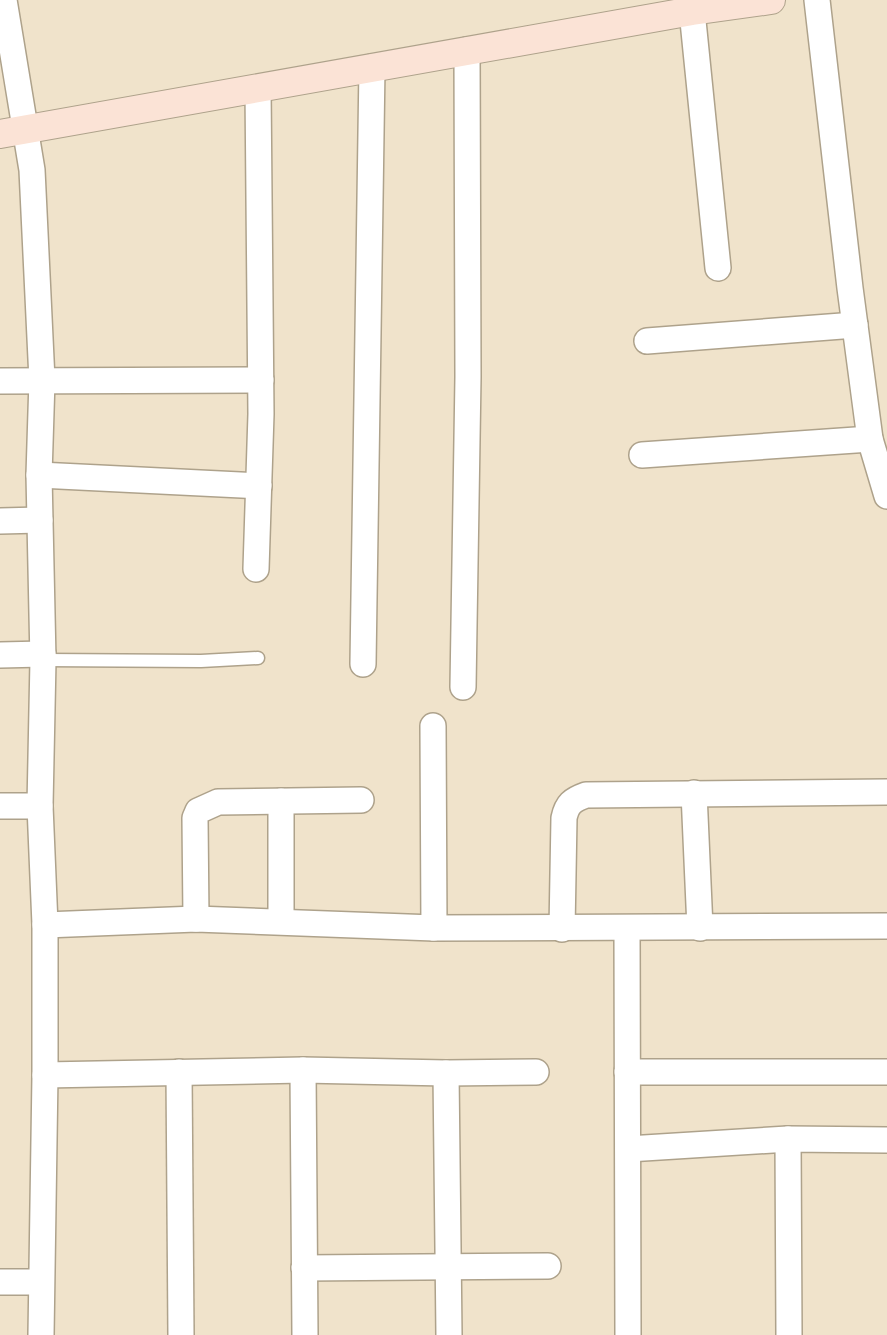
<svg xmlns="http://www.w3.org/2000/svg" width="887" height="1335" viewBox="0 0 887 1335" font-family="'Titillium Web',sans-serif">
  <rect width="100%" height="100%" fill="#f0e3cb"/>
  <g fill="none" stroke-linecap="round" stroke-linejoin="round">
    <g stroke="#aea28b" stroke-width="15">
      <polyline id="lane" points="43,660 201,661 258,658"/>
    </g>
    <g stroke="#aea28b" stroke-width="28">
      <g id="street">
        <polyline points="4,0 32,170 42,380 39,475 43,660 40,806 45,925 45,1075 41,1335"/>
        <polyline points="817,0 850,288 870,439 887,496"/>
        <polyline points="692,11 718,268"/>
        <polyline points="647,341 855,325"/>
        <polyline points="0,381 261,380"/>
        <polyline points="642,455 870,439"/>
        <polyline points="39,475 259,486"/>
        <polyline points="0,521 40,520"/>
        <polyline points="256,569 261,414 258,88"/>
        <polyline points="0,655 43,654"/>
        <polyline points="363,664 372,67"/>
        <polyline points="463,687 468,377 467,50"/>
        <polyline points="433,726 434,928"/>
        <polyline points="694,793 700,928"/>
        <polyline points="0,806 40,806"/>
        <polyline points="196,919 195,818 198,811 218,802 361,800"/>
        <polyline points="281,921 281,801"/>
        <polyline points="45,925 196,919 434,928 887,926"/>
        <polyline points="627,928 628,1335"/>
        <path d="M562,929l2,-111c3,-14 8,-18 22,-23l301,-3"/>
        <polyline points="303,1070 305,1335"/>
        <polyline points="179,1072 181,1335"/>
        <polyline points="627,1072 887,1072"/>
        <polyline points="446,1073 449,1335"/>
        <polyline points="45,1075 303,1070 446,1073 536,1072"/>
        <polyline points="788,1139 789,1335"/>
        <polyline points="628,1149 788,1139 887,1140"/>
        <polyline points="304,1268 548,1266"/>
        <polyline points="0,1282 40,1282"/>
      </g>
    </g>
    <g stroke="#aea28b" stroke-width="30">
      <polyline id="secondary" points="0,134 692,11 771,0"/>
    </g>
    <use href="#lane" stroke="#fff" stroke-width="12"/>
    <use href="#street" stroke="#fff" stroke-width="25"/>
    <use href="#secondary" stroke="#fbe3d6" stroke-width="28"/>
  </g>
</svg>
